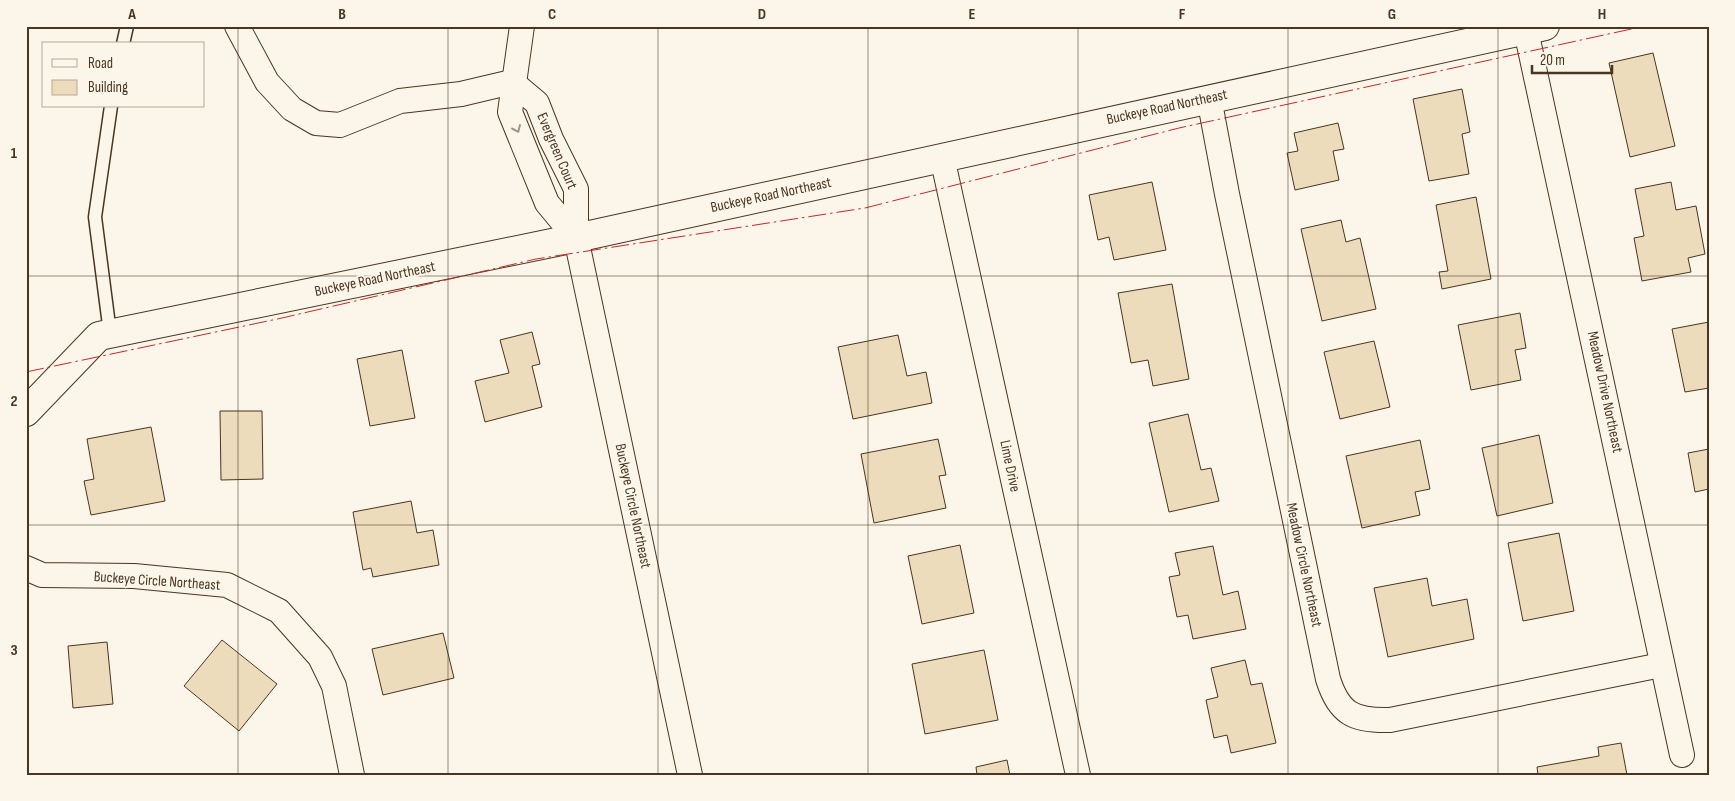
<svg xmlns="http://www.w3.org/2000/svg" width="1735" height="801" viewBox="0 0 1735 801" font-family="'Sofia Sans Condensed',sans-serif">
  <rect width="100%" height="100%" fill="#fbf6e9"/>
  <g fill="#ecdcbc" stroke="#4a3520">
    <polygon points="1653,53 1675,146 1630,157 1609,63"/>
    <polygon points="1462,89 1470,132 1462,134 1469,174 1429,181 1413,99"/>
    <polygon points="1338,123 1344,149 1333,151 1339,180 1295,190 1287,153 1298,151 1294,133"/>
    <polygon points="1152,182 1166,250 1114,260 1109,237 1098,240 1089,195"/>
    <polygon points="1671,182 1676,210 1696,206 1705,254 1688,258 1691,272 1642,281 1634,238 1644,236 1635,189"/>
    <polygon points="1476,197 1491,279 1442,289 1439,272 1448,271 1436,205"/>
    <polygon points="1341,220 1346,242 1360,238 1376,309 1322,321 1301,229"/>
    <polygon points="1172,284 1189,379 1153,386 1148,360 1131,363 1118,293"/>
    <polygon points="1520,313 1526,348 1515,350 1521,380 1471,390 1458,325"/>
    <polygon points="1709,322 1709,388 1685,392 1672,329"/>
    <polygon points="532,332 540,364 532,366 542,407 485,422 475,381 509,373 500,340"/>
    <polygon points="898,335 907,376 926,372 932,403 853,419 838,347"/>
    <polygon points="1374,341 1390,407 1340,419 1324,352"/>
    <polygon points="402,350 415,418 370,426 357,359"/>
    <polygon points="220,411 262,411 263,479 221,480"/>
    <polygon points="1188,414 1201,470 1211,468 1219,501 1169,512 1149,423"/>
    <polygon points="151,427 165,501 91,515 84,481 94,479 87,439"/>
    <polygon points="1539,435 1553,503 1497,516 1482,448"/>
    <polygon points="938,439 946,475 939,476 946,508 874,523 861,454"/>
    <polygon points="1420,440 1430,489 1415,492 1420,515 1362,528 1346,456"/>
    <polygon points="1709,449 1709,489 1695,492 1688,453"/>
    <polygon points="411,501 417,533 433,530 439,565 373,577 371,568 363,570 353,512"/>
    <polygon points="1559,533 1574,611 1523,621 1508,543"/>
    <polygon points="960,545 974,613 922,624 908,556"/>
    <polygon points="1213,546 1223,595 1238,591 1246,629 1193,639 1188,615 1177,617 1169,577 1180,575 1175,553"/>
    <polygon points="1427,578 1432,606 1467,599 1474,639 1388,657 1374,588"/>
    <polygon points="443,633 454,678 383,695 372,649"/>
    <polygon points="222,640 277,684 239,731 184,686"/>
    <polygon points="107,642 113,704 73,708 68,646"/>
    <polygon points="984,650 998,720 925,734 912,664"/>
    <polygon points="1245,660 1251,685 1262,683 1276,743 1231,753 1227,735 1214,738 1206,700 1218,697 1211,668"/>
    <polygon points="1621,743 1627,775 1538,775 1537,767 1599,756 1598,747"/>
    <polygon points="1007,760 1010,775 977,775 976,767"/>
  </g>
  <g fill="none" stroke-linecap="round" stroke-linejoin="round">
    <g stroke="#4a3520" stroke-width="15">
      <g id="service">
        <polyline points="123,44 127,26"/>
        <polyline points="110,333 95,217 111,106"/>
      </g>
    </g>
    <g stroke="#4a3520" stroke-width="26">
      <g id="minor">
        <polyline points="237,26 267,82 292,109 316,123 340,125 400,101 461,94 512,82"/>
        <polyline points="522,26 510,112 547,203 576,238"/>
        <polyline points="1525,26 1682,755"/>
        <polyline points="512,82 537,103 551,139 576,189 576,238 690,775"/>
        <path d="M1209,98l18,96 101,485c11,35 26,42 62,41l271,-55"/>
        <polyline points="942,157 1078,775"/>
        <polyline points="26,568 42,575 134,576 227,585 279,611 320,657 334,686 352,775"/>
      </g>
    </g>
    <g stroke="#4a3520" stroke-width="30">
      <polyline id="tertiary" points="26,412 99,336 576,238 1545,26"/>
    </g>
    <use href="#service" stroke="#fbf6e9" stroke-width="12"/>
    <use href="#minor" stroke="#fbf6e9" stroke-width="24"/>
    <use href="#tertiary" stroke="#fbf6e9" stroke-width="28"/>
    <polyline stroke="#c62828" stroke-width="1" stroke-dasharray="18 4 2.5 4" stroke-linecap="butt" points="26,372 282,318 536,259 865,208 1179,128 1645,26"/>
  </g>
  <defs><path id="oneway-chevron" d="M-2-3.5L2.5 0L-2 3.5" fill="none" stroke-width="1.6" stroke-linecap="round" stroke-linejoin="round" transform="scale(1.25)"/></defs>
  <use stroke="#a29684" href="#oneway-chevron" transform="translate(517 129) rotate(66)"/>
  <path fill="none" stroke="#4a3520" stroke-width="1" stroke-opacity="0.55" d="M238,26v749M448,26v749M658,26v749M868,26v749M1078,26v749M1288,26v749M1498,26v749M26,276h1683M26,525h1683"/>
  <g text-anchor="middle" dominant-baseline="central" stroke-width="4" stroke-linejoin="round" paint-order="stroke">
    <g font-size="15" fill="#4a3520" stroke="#fbf6e9">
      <text transform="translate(1167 107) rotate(-12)">Buckeye Road Northeast</text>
      <text transform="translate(557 151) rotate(67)">Evergreen Court</text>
      <text transform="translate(771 195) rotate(-12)">Buckeye Road Northeast</text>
      <text transform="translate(375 279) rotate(-12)">Buckeye Road Northeast</text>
      <text transform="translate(1605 392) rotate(78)">Meadow Drive Northeast</text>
      <text transform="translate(1010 466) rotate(78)">Lime Drive</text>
      <text transform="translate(633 506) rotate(78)">Buckeye Circle Northeast</text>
      <text transform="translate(1304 565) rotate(78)">Meadow Circle Northeast</text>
      <text transform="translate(157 581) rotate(4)">Buckeye Circle Northeast</text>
    </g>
  </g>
  <rect width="1735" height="801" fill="none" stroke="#fbf6e9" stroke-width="55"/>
  <rect x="42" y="42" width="162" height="65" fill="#fbf6e9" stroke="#b4a999"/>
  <rect x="52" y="59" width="25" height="8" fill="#fbf6e9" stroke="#b4a999"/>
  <text x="88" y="68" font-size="15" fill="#4a3520">Road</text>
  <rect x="52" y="80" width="25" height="15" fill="#ecdcbc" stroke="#b4a999"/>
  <text x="88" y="92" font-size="15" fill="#4a3520">Building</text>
  <path d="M1532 65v8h80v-8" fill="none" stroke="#4a3520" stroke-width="2.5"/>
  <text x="1540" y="65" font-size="15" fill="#4a3520" stroke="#fbf6e9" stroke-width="4" paint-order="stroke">20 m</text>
  <rect x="28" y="28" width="1680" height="746" fill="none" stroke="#4a3520" stroke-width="2"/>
  <g font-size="16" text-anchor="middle" font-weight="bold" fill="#4a3520">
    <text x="132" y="19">A</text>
    <text x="342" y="19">B</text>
    <text x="552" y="19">C</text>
    <text x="762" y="19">D</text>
    <text x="972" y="19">E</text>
    <text x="1182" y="19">F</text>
    <text x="1392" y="19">G</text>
    <text x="1602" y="19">H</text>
    <text x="14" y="158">1</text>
    <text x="14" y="406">2</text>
    <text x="14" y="655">3</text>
  </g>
</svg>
